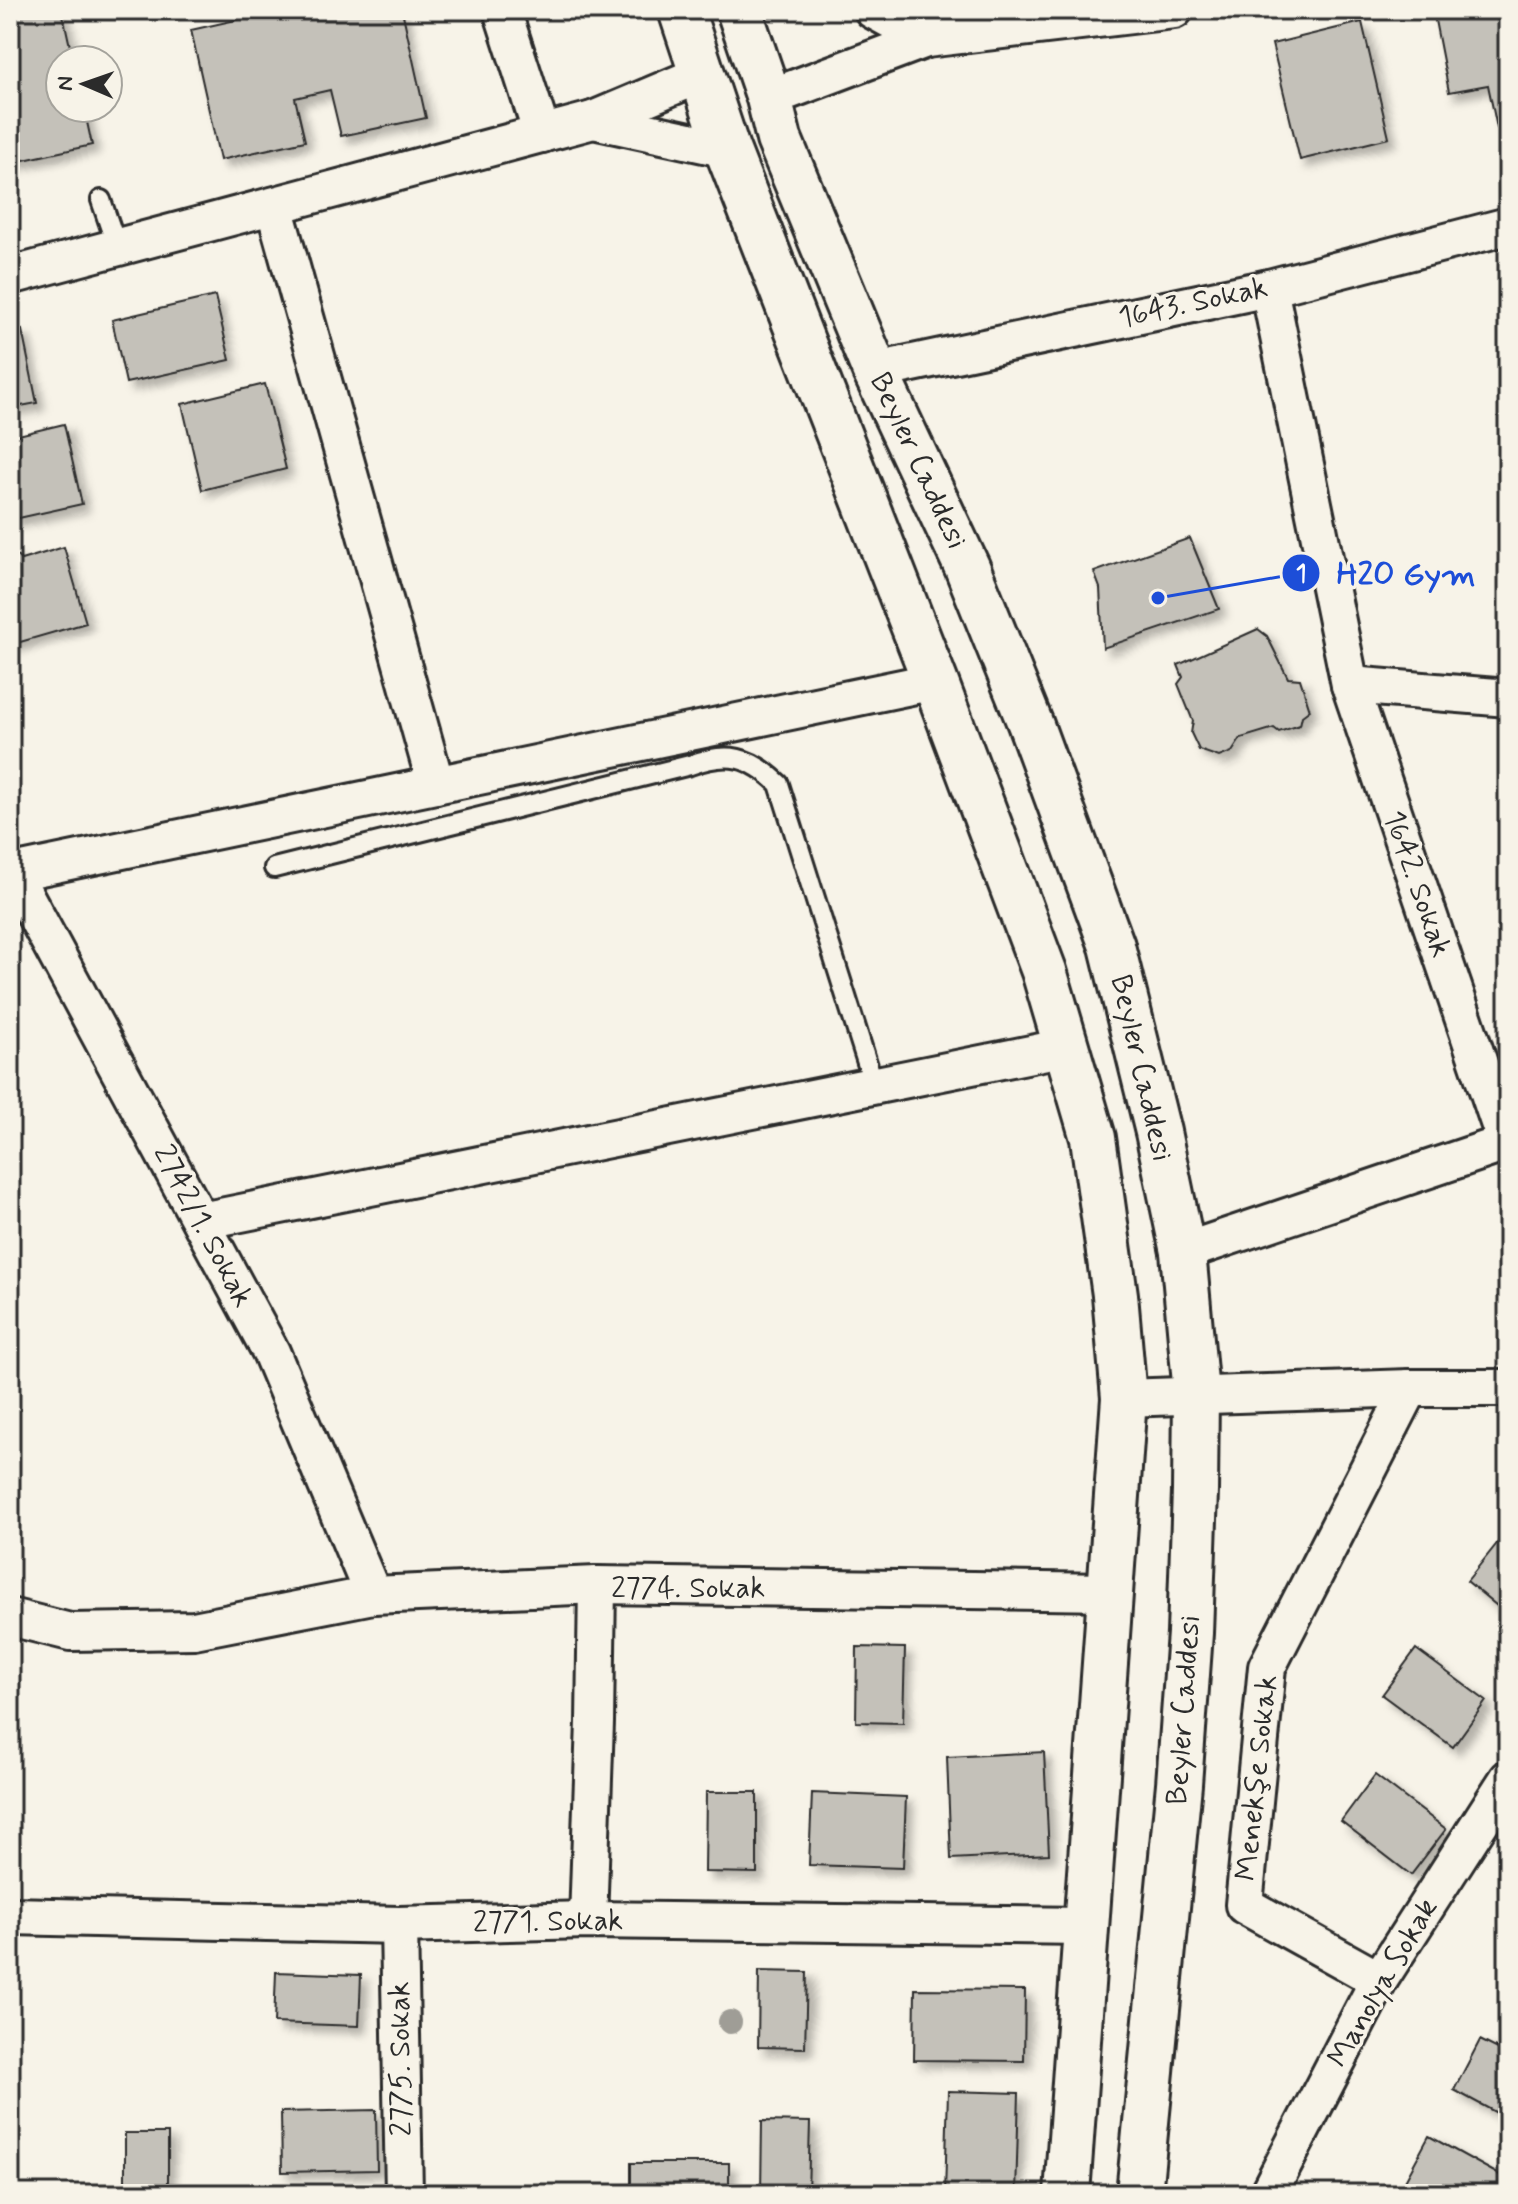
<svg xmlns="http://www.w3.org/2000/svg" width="1518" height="2204" viewBox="0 0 1518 2204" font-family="Mynerve,sans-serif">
  <defs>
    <filter id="shadow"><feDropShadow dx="7" dy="7" stdDeviation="4" flood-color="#0004"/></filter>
  </defs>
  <rect width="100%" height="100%" fill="#f7f3e8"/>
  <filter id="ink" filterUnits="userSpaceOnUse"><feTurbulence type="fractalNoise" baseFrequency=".0125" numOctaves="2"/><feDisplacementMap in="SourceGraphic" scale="16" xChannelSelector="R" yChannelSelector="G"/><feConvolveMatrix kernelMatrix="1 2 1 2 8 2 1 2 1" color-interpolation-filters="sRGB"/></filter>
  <g filter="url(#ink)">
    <g fill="#c4c1b9" stroke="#2b2b2b" stroke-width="2" filter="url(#shadow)">
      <polygon points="10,10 62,10 73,60 60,60 60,108 84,108 92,145 10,163"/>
      <polygon points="257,10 402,10 426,118 341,136 330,90 295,98 305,141 220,160 191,30 258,15"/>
      <polygon points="1433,10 1508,10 1508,126 1497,128 1488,85 1449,92"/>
      <polygon points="1362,22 1389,138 1300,160 1272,44"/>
      <polygon points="215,296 230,360 126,383 112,320"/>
      <polygon points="22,330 37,403 10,408 10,332"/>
      <polygon points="265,384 286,469 202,490 182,404"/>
      <polygon points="64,424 82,504 10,520 10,437"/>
      <polygon points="1190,538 1219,609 1103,648 1100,588 1094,572"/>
      <polygon points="64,547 86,623 10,645 10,549 21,560"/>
      <polygon points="1258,629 1267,636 1288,678 1300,679 1310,710 1302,716 1300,725 1279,732 1274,728 1241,738 1232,752 1219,757 1199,750 1191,733 1193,721 1178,684 1183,677 1178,665"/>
      <polygon points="1503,1536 1508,1541 1508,1615 1467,1581"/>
      <polygon points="857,1647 905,1648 903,1723 856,1722"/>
      <polygon points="1416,1649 1486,1701 1453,1747 1382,1695"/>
      <polygon points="1044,1752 1049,1854 951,1859 947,1757"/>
      <polygon points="1375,1775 1446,1829 1411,1875 1341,1821"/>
      <polygon points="706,1792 757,1792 757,1873 705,1872"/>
      <polygon points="812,1793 906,1797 903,1868 809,1865"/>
      <polygon points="759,1971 807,1972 805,2048 758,2047"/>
      <polygon points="276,1972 361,1975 359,2026 274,2023"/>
      <polygon points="915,1989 1025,1990 1024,2061 914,2060"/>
      <polygon points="1480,2040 1508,2054 1508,2119 1454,2090"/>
      <polygon points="948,2091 1019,2093 1016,2194 945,2194"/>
      <polygon points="376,2110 377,2170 282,2172 281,2112"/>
      <polygon points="762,2121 810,2122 808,2194 761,2194"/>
      <rect x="125" y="2133" width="43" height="61"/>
      <polygon points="1429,2136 1507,2179 1499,2194 1416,2194 1402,2186"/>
      <rect x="631" y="2163" width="98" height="31"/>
    </g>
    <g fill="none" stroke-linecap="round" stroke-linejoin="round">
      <g stroke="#2b2b2b" stroke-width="24">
        <g id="lane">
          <polyline points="101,200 117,247"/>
          <path d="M274,868l416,-103c38,-14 60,-9 89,19l95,301"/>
        </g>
      </g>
      <g stroke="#2b2b2b" stroke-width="42">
        <g id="street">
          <polyline points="502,10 542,134"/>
          <polyline points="873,10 926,39"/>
          <polyline points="769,98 926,39 1174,10"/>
          <polyline points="593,120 702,74"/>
          <polyline points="274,206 436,785"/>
          <polyline points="10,276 593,120 727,149"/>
          <polyline points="875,371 1269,288 1508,226"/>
          <polyline points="1350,685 1508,698"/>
          <polyline points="10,868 271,1352 373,1595"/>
          <polyline points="12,873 935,681"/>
          <polyline points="201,1221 1066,1047"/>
          <polyline points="1183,1252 1506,1143 1350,685 1269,288"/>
          <polyline points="1124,1398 1410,1388 1508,1388"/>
          <polyline points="10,1617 70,1632 194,1630 373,1595 597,1585 1111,1592"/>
          <polyline points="10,1916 399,1925 588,1920 1086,1926"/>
          <polyline points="588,1920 595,1722 597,1585"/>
          <polyline points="399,1925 404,2194"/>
          <polyline points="1379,1980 1244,1905 1267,1667 1410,1388"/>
          <polyline points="1268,2194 1379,1980 1508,1779"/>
        </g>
      </g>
      <g stroke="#2b2b2b" stroke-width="50">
        <g id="secondary">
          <polyline points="681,10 727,149 935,681 1044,971 1093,1138 1115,1295 1124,1398 1067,2194"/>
          <polyline points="739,10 769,98 779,139 875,371 967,567 1030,723 1112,946 1158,1132 1183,1252 1196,1394 1195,1491 1190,1633 1179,1784 1139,2194"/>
        </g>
      </g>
      <use href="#lane" stroke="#f7f3e8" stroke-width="18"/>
      <use href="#street" stroke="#f7f3e8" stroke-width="36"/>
      <use href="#secondary" stroke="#f7f3e8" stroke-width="44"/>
    </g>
    <circle fill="#9f9d96" cx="730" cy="2022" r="12"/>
  </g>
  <g text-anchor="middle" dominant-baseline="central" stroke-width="7" stroke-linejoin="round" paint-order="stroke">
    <g font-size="30" fill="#2b2b2b" stroke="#f7f3e8">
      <text transform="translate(1193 303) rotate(-12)">1643. Sokak</text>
      <text transform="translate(918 461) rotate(65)">Beyler Caddesi</text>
      <text transform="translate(1417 884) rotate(71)">1642. Sokak</text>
      <text transform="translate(1141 1068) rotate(77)">Beyler Caddesi</text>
      <text transform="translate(203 1226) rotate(62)">2742/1. Sokak</text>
      <text x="688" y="1588">2774. Sokak</text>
      <text transform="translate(1184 1710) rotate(-86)">Beyler Caddesi</text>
      <text transform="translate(1257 1778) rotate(-84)">Menekşe Sokak</text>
      <text transform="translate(548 1922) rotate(-1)">2771. Sokak</text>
      <text transform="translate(1383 1983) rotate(-60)">Manolya Sokak</text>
      <text transform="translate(401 2059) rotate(-91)">2775. Sokak</text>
    </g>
  </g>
  <path fill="none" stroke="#1d4ed8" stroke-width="3" d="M1158 598L1301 573"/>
  <g fill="#1d4ed8" stroke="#f7f3e8" stroke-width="3">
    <circle cx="1158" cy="598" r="8"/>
    <circle cx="1301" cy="573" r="20"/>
  </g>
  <g font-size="24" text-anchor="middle" font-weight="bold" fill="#fff">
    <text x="1301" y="581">1</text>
  </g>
  <g font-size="32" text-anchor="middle" font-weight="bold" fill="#1d4ed8" stroke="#f7f3e8" stroke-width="7" stroke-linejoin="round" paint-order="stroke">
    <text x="1406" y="584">H2O Gym</text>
  </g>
  <rect width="1518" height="2204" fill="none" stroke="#f7f3e8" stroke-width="40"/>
  <rect x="20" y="20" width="1478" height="2164" fill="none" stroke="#2b2b2b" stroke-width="3" filter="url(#ink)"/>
  <g transform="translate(84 84) rotate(272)"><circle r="38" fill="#f7f3e8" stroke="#a5a39c" stroke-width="2"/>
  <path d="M0-6L14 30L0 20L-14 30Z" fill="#2b2b2b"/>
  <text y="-12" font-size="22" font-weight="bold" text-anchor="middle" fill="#2b2b2b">N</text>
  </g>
</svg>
